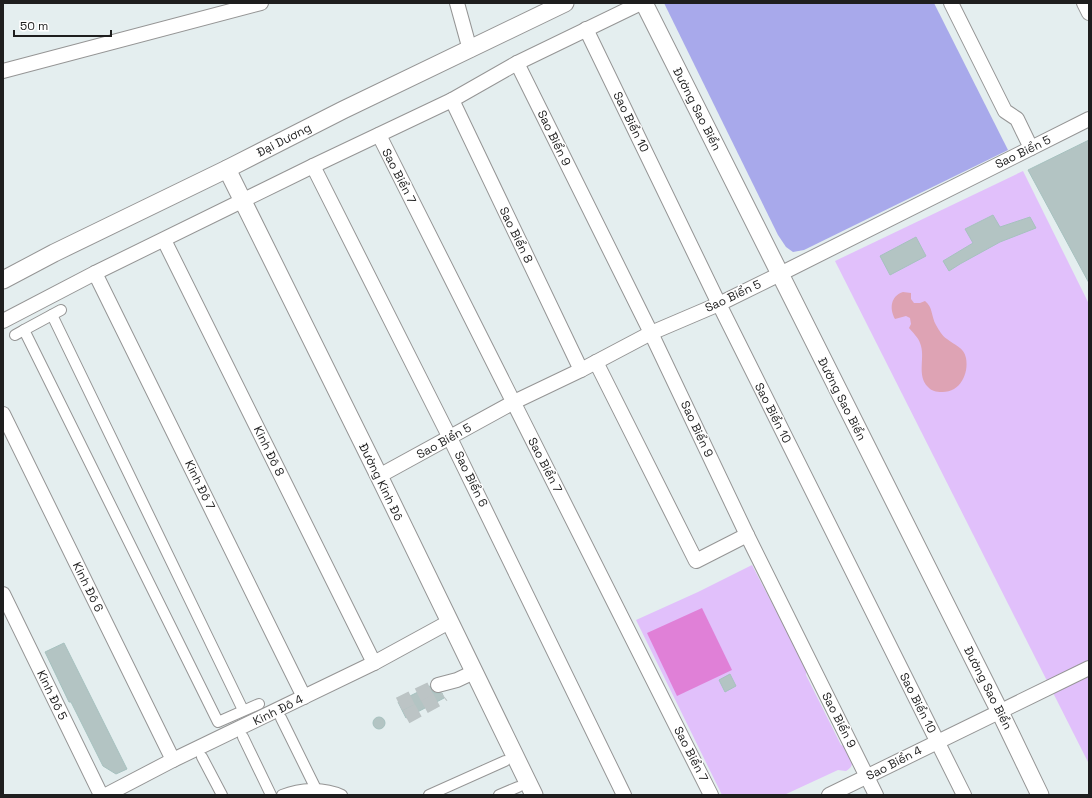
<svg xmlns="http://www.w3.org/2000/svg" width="1092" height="798" viewBox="0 0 1092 798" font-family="'Space Grotesk',sans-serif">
  <rect width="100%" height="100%" fill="#e4eeef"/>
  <polygon fill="#a8a9eb" points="664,3 934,3 1008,150 804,250 793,252 786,247 778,235"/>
  <g fill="#e1c0fb">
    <polygon points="1023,171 1089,304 1089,764 835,261"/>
    <path d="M752,565l33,63 4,5 18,37 -1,5 35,70 5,2c5,9 11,18 0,24l-8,-1 -54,25h-62l-86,-175 62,-28z"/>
  </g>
  <polygon fill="#e080d7" points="702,608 732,670 677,696 647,633"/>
  <path fill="#dea3b4" d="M903,292l8,1v6l3,4h6l5,-2c8,6 6,15 11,24 3,5 6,11 11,14 7,6 17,8 19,19 3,16 -6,35 -25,34 -4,0 -10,-1 -13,-5 -12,-12 -2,-30 -8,-44 -2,-6 -7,-10 -11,-15l2,-4 -1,-6 -4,-2 -11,3c-6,-11 -4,-23 8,-27z"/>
  <g fill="#b3c4c3" stroke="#a6c1bf">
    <polygon points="1089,140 1089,283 1028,170"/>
    <polygon points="993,215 1000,227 1030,217 1036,228 1000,242 960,264 949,271 943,261 973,243 965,229"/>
    <polygon points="916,237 926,256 890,275 880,256"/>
    <polygon points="64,643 127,769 116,774 103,766 71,702 69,702 45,652"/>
    <polygon points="730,674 736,686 725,692 719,680"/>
    <polygon points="430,686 432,691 435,693 442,693 444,698 406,718 398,702"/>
    <circle cx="379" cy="723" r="6"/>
  </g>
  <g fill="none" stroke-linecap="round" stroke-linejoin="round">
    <g stroke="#bcc4c5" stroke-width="14" stroke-dasharray="14 7" stroke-linecap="butt">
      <polyline points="399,704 438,685"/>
      <polyline points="406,717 437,700 443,695"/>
    </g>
    <g stroke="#959595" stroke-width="12">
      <g id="pedestrian">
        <polyline points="61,310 24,330 218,722 259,704"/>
        <polyline points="52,315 243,710"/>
        <polyline points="15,335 24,330"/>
        <polyline points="281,718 316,789"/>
        <polyline points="243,737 271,795"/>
        <polyline points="202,757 222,795"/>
        <path d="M282,795c18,-7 41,-9 60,0"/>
        <polyline points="429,795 505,761"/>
        <polyline points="499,795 518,787"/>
      </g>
    </g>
    <g stroke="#959595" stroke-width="16">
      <g id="minor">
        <polyline points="457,3 470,50"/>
        <polyline points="951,3 1005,111 1017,119 1031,148"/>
        <polyline points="1084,3 1089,13"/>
        <polyline points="586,29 719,304 964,795"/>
        <polyline points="517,63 651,333 747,535 876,795"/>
        <polyline points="3,71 261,3"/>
        <polyline points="452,100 581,370"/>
        <polyline points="379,135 711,795"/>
        <polyline points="313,166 450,438 624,795"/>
        <polyline points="164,240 374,663"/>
        <polyline points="95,273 304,697"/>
        <polyline points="3,321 95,273 313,166 452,100 517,63 641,3"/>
        <polyline points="596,362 696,561 747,535"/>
        <polyline points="3,414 173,760"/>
        <polyline points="379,476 514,402 581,370 651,333 719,304 780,274 1089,119"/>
        <polyline points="3,594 101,795"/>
        <polyline points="438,685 457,680 474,672"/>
        <polyline points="106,795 173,760 374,663 449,622"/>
        <polyline points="829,795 1089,668"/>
      </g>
    </g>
    <g stroke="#959595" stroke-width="19">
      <g id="tertiary">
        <polyline points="644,3 1000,712 1040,795"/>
        <polyline points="227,169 379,476 534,795"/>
        <polyline points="3,280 54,253 227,169 343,110 565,3"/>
      </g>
    </g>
    <use href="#pedestrian" stroke="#fff" stroke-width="10"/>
    <use href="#minor" stroke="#fff" stroke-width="14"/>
    <use href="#tertiary" stroke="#fff" stroke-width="17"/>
  </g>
  <g text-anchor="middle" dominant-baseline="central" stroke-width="3" stroke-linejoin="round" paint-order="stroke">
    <g font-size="12" fill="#1e1e1e" stroke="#fff">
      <text transform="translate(697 109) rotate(63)">Đường Sao Biển</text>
      <text transform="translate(631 122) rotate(64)">Sao Biển 10</text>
      <text transform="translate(554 138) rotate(64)">Sao Biển 9</text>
      <text transform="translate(284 140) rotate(-27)">Đại Dương</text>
      <text transform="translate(1023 152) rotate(-26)">Sao Biển 5</text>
      <text transform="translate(399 176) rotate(63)">Sao Biển 7</text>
      <text transform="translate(516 235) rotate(64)">Sao Biển 8</text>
      <text transform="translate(733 296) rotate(-25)">Sao Biển 5</text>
      <text transform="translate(842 399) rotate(63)">Đường Sao Biển</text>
      <text transform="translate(773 413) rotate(63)">Sao Biển 10</text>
      <text transform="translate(697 429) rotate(65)">Sao Biển 9</text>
      <text transform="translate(444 441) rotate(-29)">Sao Biển 5</text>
      <text transform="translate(269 451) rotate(64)">Kinh Đô 8</text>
      <text transform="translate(545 465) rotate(63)">Sao Biển 7</text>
      <text transform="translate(471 479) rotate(64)">Sao Biển 6</text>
      <text transform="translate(381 482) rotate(64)">Đường Kinh Đô</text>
      <text transform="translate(200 485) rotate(64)">Kinh Đô 7</text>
      <text transform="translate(88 587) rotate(64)">Kinh Đô 6</text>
      <text transform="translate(988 688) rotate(63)">Đường Sao Biển</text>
      <text transform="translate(52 695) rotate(64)">Kinh Đô 5</text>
      <text transform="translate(918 703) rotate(63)">Sao Biển 10</text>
      <text transform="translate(278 710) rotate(-26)">Kinh Đô 4</text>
      <text transform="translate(839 720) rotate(63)">Sao Biển 9</text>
      <text transform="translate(691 754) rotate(63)">Sao Biển 7</text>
      <text transform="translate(894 763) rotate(-27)">Sao Biển 4</text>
    </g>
  </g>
  <rect width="1092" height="798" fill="none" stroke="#1e1e1e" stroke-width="8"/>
  <path d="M14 30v6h97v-6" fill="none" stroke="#1e1e1e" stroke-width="2"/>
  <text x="20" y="30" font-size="12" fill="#1e1e1e" stroke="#ffffff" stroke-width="3" paint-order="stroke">50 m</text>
</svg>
